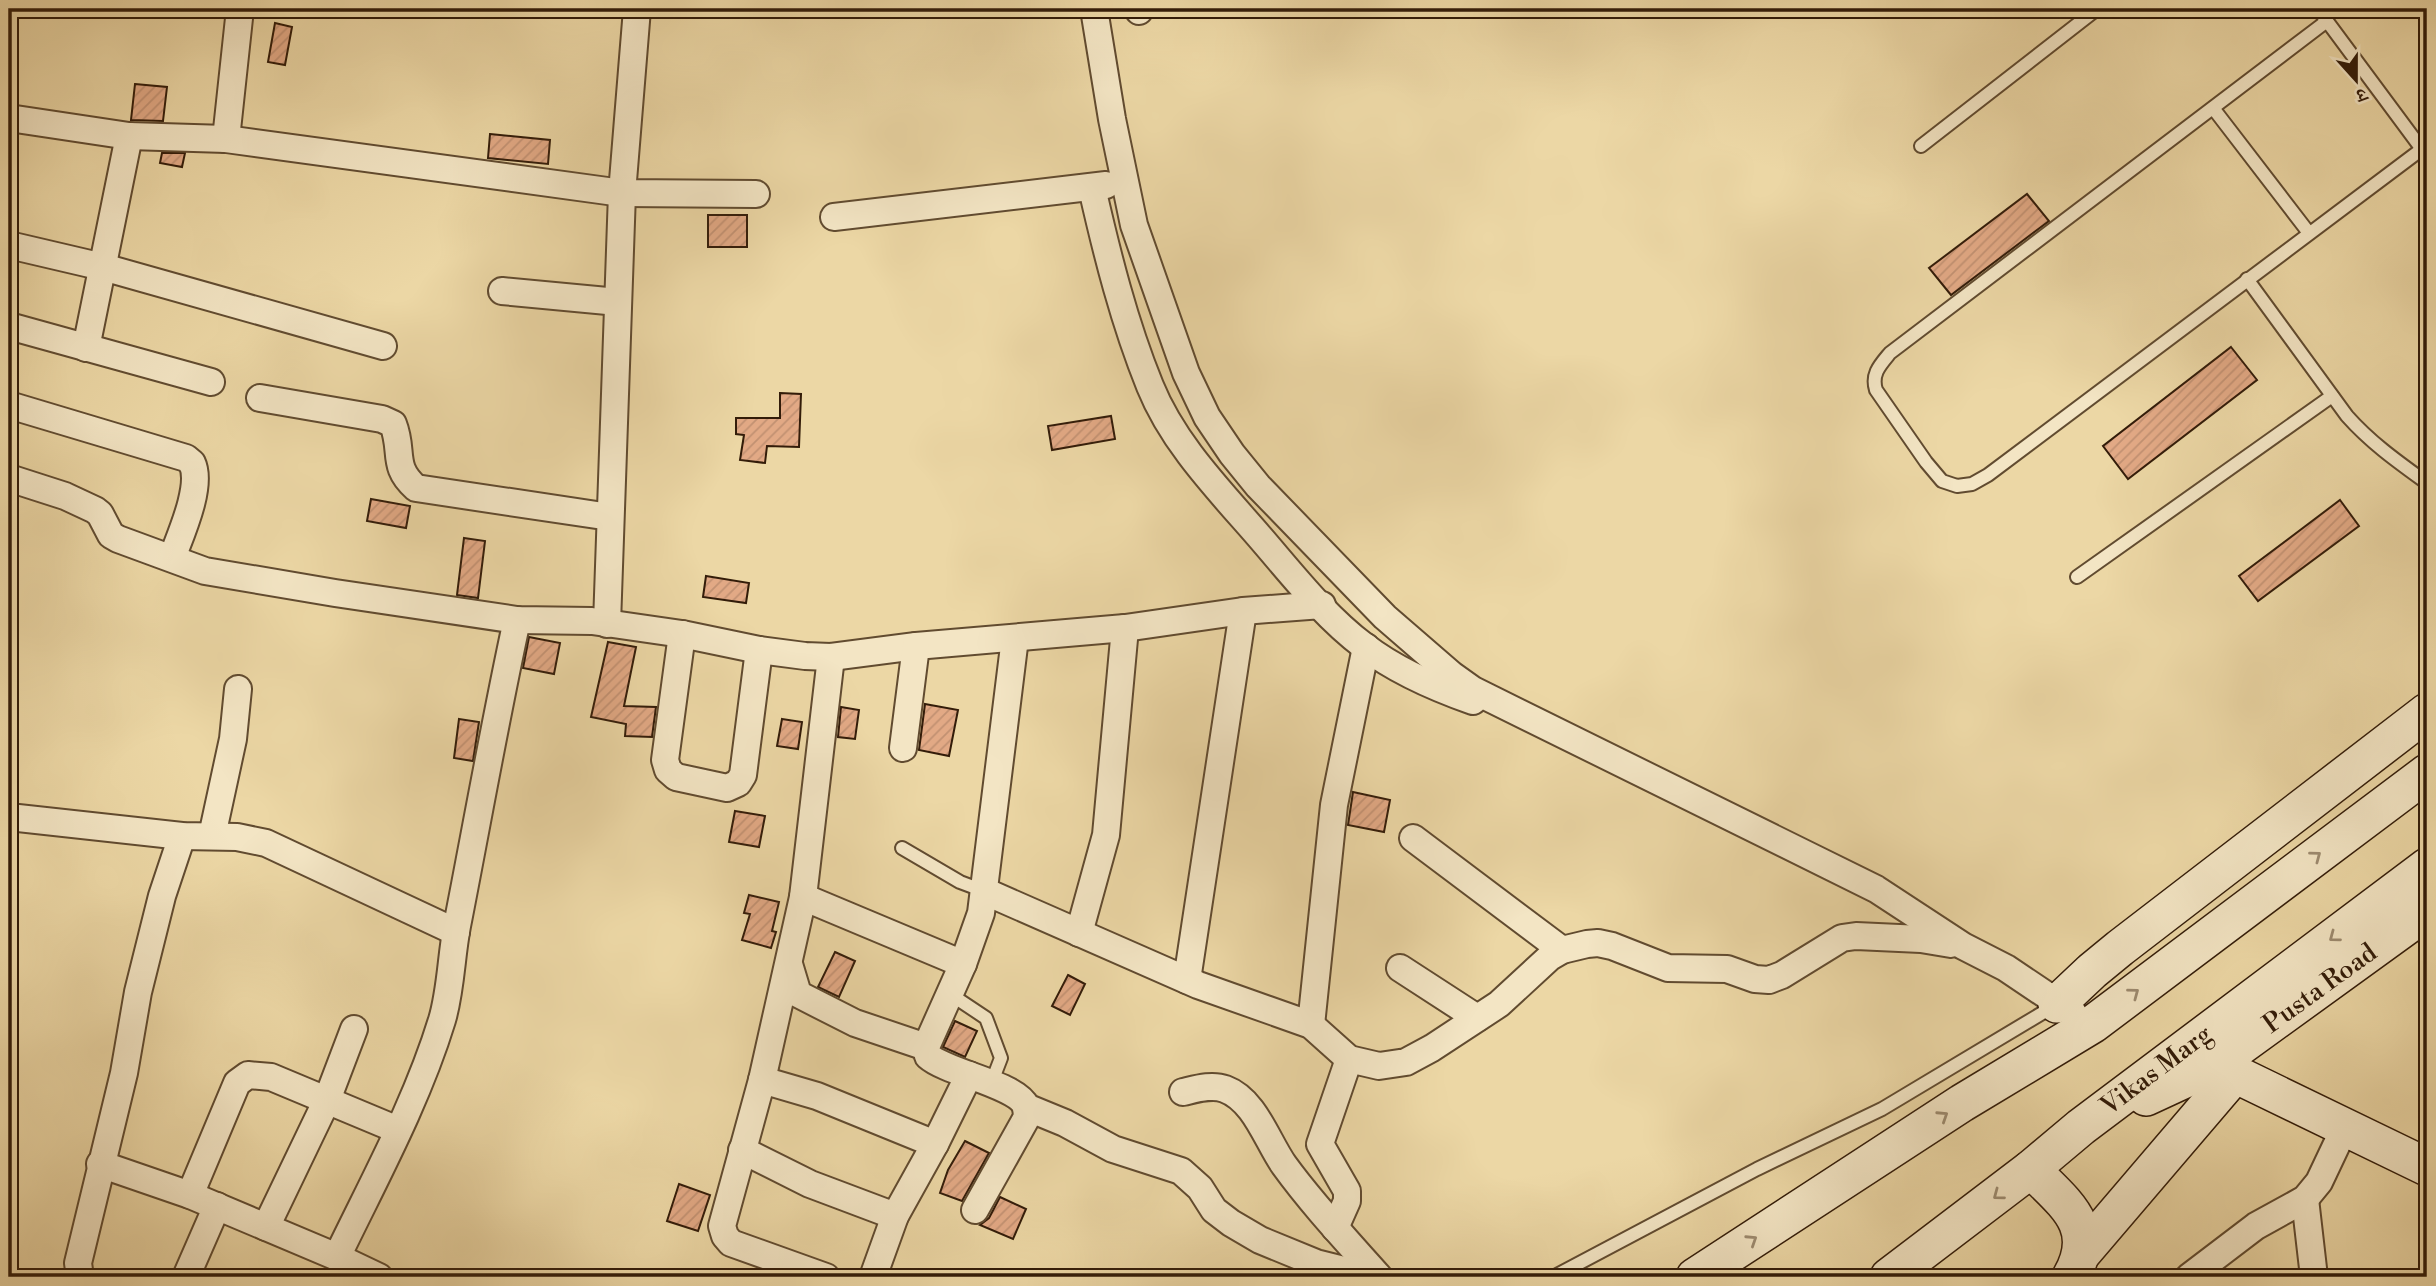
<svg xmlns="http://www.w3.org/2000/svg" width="2436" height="1286" viewBox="0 0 2436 1286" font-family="'Libre Bodoni','Noto Serif Devanagari',serif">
  <defs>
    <pattern id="building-hatch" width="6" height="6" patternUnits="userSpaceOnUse" patternTransform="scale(1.75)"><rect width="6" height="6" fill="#e2a985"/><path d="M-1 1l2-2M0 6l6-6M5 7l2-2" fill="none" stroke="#c29172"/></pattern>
  </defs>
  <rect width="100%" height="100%" fill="#ecd7a5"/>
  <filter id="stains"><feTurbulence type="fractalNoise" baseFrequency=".00286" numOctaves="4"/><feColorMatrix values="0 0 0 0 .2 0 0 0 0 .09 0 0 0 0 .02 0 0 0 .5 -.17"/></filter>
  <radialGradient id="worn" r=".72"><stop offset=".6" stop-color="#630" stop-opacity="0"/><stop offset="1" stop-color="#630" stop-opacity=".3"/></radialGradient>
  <g fill="url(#building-hatch)" stroke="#331c09" stroke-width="2">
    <polygon points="275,23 292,27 285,65 268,62"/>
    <polygon points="135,84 167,87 163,121 131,120"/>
    <polygon points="490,134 550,140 548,164 488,158"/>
    <polygon points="162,153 185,153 182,167 160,163"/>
    <polygon points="2027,194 2049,221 1951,295 1929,268"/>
    <rect x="708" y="215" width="39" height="32"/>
    <polygon points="2231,347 2257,380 2128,479 2103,446"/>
    <polygon points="780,393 801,394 799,447 767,446 765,463 740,460 744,435 736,434 736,418 780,418"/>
    <polygon points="1111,416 1115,439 1052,450 1048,426"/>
    <polygon points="371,499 410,506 406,528 367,521"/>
    <polygon points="2340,500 2359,526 2258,601 2239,576"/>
    <polygon points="464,538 485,541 478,598 457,595"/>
    <polygon points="706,576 749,583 746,603 703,597"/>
    <polygon points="529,637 560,643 554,674 523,668"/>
    <polygon points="608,642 636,647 624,706 656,707 652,737 625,736 626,724 591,717"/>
    <polygon points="925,704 958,710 949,756 919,750"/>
    <polygon points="841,707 859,710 855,739 838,737"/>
    <polygon points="459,719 479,722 473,761 454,758"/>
    <polygon points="782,719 802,722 798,749 777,746"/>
    <polygon points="1353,792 1390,800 1384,832 1348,825"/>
    <polygon points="735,811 765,816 759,847 729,842"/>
    <polygon points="749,895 779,902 772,931 776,932 771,948 742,940 750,914 744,913"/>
    <polygon points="835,952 855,961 839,997 818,987"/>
    <polygon points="1068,975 1085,984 1070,1015 1052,1006"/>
    <polygon points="955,1021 977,1031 965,1057 943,1047"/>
    <polygon points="965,1141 989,1153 962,1201 940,1193 948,1170"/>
    <polygon points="679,1184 710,1195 698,1231 667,1221"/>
    <polygon points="1000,1197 1026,1209 1013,1239 980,1225 989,1218"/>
  </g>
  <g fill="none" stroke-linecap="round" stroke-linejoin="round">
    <g stroke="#614b30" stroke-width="16">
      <g id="lane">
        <polyline points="2318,9 2427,156"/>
        <path d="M2327,21l-437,332c-10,12 -19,21 -14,37l50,72 16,19 15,5 15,-2 16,-9 434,-326"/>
        <polyline points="2213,108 2309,233"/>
        <polyline points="1921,146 2097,9"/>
        <path d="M2247,279l100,137c24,27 51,46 80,67"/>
        <polyline points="2077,577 2332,396"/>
        <polyline points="902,848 960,882 984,891"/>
        <polyline points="950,994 986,1018 1001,1058 991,1084"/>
        <polyline points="1553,1277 1757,1169 1882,1109 2054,1006"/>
      </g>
    </g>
    <g stroke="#614b30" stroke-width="30">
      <g id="street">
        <polyline points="1094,9 1112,119 1134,225 1186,373 1207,417 1232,454 1258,486 1385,617 1452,675 1473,690 1876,889 1963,946 2006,968 2073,1013"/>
        <polyline points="1139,11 1140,9"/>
        <polyline points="9,118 129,136 226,139 622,193 756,194"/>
        <polyline points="226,139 240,9"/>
        <path d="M1092,188c15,66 32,134 58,198 23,57 68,103 108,149 33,38 66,81 106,111 31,24 72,42 109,55"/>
        <polyline points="834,217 1106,185"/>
        <polyline points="9,245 103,267 383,346"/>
        <polyline points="502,291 618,302"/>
        <polyline points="9,326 211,382"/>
        <polyline points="86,348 129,136"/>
        <path d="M260,398l122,21 11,5c11,28 -2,42 23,64l194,29"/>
        <path d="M9,405l177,53 6,5c11,23 -12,73 -20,95"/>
        <polyline points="9,478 65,496 95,510 100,514 111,535 118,539 205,571 335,593 517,620 592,621 682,634 759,650 805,656 831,657 916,646 1125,628 1243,611 1322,605"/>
        <polyline points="607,624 622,193 637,9"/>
        <polyline points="682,634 665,760 668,770 676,777 727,788 738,783 743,775 759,650"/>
        <polyline points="903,748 916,646"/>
        <polyline points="9,817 182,836 237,837 266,843 456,932"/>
        <polyline points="212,836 233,739 238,689"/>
        <polyline points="1413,838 1562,950"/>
        <polyline points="984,891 1198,985 1311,1025 1349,1059 1379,1066 1406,1062 1432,1048 1499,1004 1550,957 1562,950 1587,944 1598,943 1612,946 1668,968 1727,969 1755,979 1769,980 1782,975 1842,938 1856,936 1921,939 1951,944"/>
        <polyline points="803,897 963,964"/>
        <polyline points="1079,933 1106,835 1125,628"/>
        <polyline points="789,964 798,994 855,1023 926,1047"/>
        <polyline points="1400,968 1477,1018"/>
        <polyline points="1187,980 1243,611"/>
        <polyline points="1311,1025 1334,805 1366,647"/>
        <polyline points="762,1080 817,1096 935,1144"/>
        <path d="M1183,1092c13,-3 29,-8 42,-3 30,11 42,52 59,76 29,40 63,76 95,112"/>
        <polyline points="1026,1107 1065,1123 1113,1149 1181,1171 1200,1188 1214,1210 1231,1223 1260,1240 1316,1263 1372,1277"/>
        <polyline points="742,1150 810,1184 895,1216"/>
        <polyline points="100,1164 190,1195 337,1257 379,1277"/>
        <polyline points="190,1195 237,1083 248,1075 271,1077 398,1130"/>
        <polyline points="2305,1199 2314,1277"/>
        <path d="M975,1210l52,-93c0,-1 -1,-10 -1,-11 -10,-22 -79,-33 -98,-50l-2,-9 37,-83 18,-51 34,-275"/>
        <polyline points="266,1227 327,1100 354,1029"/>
        <polyline points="1335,1228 1347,1201 1347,1191 1320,1144 1349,1059"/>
        <path d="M337,1257c37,-77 80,-155 105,-237 9,-30 9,-63 15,-94 20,-102 38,-205 60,-306"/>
        <polyline points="80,1277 78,1263 124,1073 138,992 162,896 182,836"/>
        <polyline points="186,1277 217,1206"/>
        <polyline points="826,1277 731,1243 725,1236 722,1226 762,1080 803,897 831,657"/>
        <polyline points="873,1277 895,1216 935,1144 969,1075"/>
        <polyline points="2189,1277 2256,1226 2305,1199 2319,1182 2345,1127"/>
      </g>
    </g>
    <g stroke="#331c09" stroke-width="40">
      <g id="secondary">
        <polyline points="2057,1004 2092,971 2120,948 2427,712"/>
        <polyline points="2213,1066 2235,1074 2427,1167"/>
        <path id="s1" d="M2146,1097l67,-31 214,-155"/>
        <path d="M2031,1169c33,34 69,57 40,108"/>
        <polyline points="2083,1252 2235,1074"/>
        <polyline points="1695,1277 1962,1103 2093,1024 2427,773"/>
        <path id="s2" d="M1889,1277l142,-108 50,-42 346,-260"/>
      </g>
    </g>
    <use href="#lane" stroke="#f3e5c4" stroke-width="12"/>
    <use href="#street" stroke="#f3e5c4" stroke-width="26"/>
    <use href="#secondary" stroke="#f3e5c4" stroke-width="37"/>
  </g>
  <defs><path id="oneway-chevron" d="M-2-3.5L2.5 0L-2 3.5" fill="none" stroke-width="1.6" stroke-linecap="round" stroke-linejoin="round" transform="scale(1.75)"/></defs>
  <g stroke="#9d8b70">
    <use href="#oneway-chevron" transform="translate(2316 856) rotate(-37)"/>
    <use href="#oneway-chevron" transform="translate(2334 937) rotate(143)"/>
    <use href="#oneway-chevron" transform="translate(2134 993) rotate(-37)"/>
    <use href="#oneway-chevron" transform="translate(1943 1116) rotate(-33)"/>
    <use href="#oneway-chevron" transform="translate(1998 1195) rotate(143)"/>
    <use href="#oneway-chevron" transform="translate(1752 1240) rotate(-33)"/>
  </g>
  <g text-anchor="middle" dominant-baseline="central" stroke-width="5" stroke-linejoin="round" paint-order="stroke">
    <g font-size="26" fill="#331c09" stroke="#f3e5c4">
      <text stroke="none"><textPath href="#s1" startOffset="206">Pusta Road</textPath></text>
      <text stroke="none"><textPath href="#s2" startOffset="338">Vikas Marg</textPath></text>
    </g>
  </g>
  <rect width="2436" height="1286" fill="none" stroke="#ecd7a5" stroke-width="35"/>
  <rect x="10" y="10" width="2415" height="1265" fill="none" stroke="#331c09" stroke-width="3.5"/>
  <rect x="18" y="18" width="2401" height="1251" fill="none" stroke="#331c09" stroke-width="2"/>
  <g transform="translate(2356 80) rotate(159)" stroke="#f3e5c4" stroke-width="5" paint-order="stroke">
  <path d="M0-5L12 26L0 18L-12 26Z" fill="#331c09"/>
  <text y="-10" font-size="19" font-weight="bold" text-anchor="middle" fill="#331c09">उ</text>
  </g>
  <rect width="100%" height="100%" filter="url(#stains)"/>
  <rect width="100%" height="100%" fill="url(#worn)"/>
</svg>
